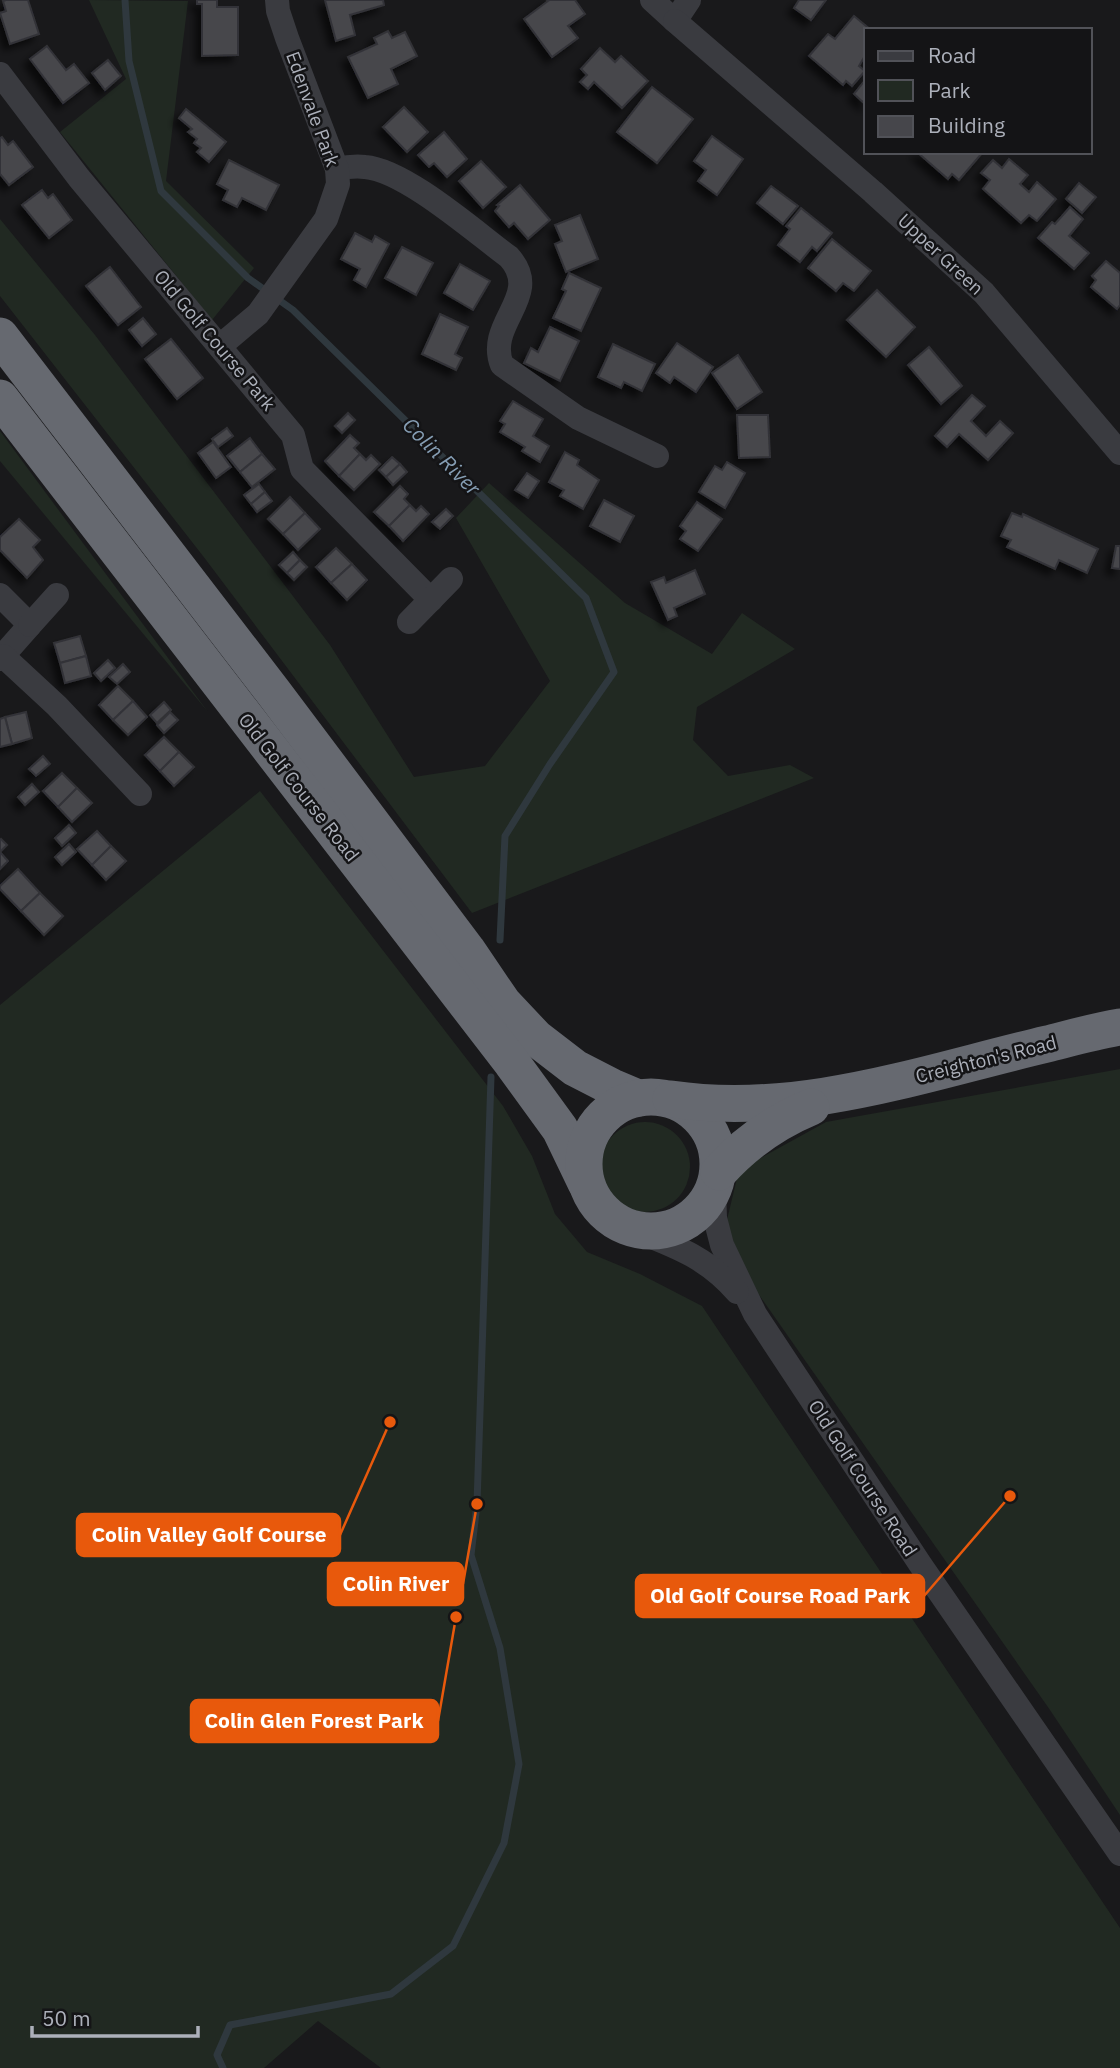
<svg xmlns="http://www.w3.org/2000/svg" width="1120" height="2068" viewBox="0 0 1120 2068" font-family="'IBM Plex Sans',sans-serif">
  <defs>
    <filter id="shadow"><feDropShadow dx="-6" dy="6" stdDeviation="3.5" flood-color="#0009"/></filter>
  </defs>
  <rect width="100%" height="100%" fill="#19191b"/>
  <g fill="#212922">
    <polygon points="89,0 188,1 166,181 254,268 212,320 60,132 126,79"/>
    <polygon points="0,219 95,335 330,645 414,777 485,766 550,681 456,518 489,483 625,603 712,654 742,613 795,649 697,707 693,740 728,776 790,765 814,778 472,913 203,556 0,296"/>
    <polygon points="0,431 208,712 0,461"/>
    <polygon points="260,791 503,1106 532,1156 555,1214 587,1252 640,1274 702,1306 1120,1928 1120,2068 381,2068 318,2021 264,2068 0,2068 0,1005"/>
    <polygon points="1120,1069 1120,1815 1050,1710 750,1282 726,1224 739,1170 826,1122"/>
    <circle cx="645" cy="1167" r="45"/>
  </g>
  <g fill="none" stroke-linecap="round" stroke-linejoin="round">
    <g stroke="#2f383e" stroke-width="7">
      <polyline points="125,0 129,61 161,191 248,278 293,310 586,598 614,672 550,764 505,836 500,940"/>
      <polyline points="223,2068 217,2055 230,2025 391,1994 453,1946 504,1843 519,1764 500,1648 471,1555 477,1504 491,1077"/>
    </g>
  </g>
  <g fill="#46464b" stroke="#333337" stroke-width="2" filter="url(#shadow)">
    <polygon points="6,0 28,0 39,34 10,44 0,13 6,11 3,1"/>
    <polygon points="197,0 217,0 217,7 238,7 238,55 202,56 202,4 197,4"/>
    <polygon points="325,0 383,0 384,5 350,15 355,35 336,41"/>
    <polygon points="547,0 575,0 585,14 568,26 578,38 552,57 524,19 548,1"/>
    <polygon points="799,0 826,0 811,20 794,8"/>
    <polygon points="854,16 871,30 866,30 866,54 859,66 865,71 852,86 846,81 843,85 809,56 828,34 835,39"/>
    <polygon points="388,31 392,38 405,32 417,56 391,69 398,84 368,98 348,57 377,44 374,38"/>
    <polygon points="47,46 66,70 74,64 89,83 63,103 30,59"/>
    <polygon points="600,48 615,62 621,56 648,81 622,108 594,82 588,89 580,82 587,75 581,69"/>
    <polygon points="108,60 121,76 105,90 92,73"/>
    <polygon points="866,79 866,105 854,94"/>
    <polygon points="652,87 693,119 657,163 617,132"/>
    <polygon points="404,107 428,132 407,152 383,127"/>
    <polygon points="186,109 226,142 209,162 197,152 201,148 194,143 197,139 188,132 192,129 179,118"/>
    <polygon points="444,132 467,159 447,177 434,163 429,167 418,155"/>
    <polygon points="712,136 743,159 717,195 698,181 706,170 694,161"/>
    <polygon points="2,137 8,145 13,141 33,167 9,185 0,174 0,138"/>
    <polygon points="917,152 983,152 959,180 952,174 948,179"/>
    <polygon points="1009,159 1028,175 1020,184 1029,192 1037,182 1056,199 1037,221 1029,215 1021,223 983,189 990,180 981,173 993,160 1002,168"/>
    <polygon points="229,160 279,185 266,210 242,198 237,207 223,200 228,190 217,184"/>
    <polygon points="481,161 506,187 483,208 459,181"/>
    <polygon points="1079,183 1096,197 1082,213 1066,199"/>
    <polygon points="520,185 550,220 528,239 514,223 509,227 495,211 499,206 497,205"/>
    <polygon points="771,186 798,206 783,224 757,203"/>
    <polygon points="42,190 48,198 53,194 72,220 49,238 22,205"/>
    <polygon points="1070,207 1083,219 1069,236 1089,253 1074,269 1038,238 1052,222 1055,224"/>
    <polygon points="801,208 832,233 817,251 812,247 800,262 778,245 790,229 786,226"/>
    <polygon points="580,215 598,259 566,272 555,244 562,241 555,225"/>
    <polygon points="355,233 372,242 375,236 389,244 366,287 354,280 360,269 341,259"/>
    <polygon points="832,239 871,271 854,291 843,283 836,291 808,268"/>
    <polygon points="402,247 433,263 416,295 385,278"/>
    <polygon points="1106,261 1120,273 1120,305 1117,309 1091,287 1096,280 1092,276"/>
    <polygon points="460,264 490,281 473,310 444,293"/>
    <polygon points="110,267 141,307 118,325 86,286"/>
    <polygon points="569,273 601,288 581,331 553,318 566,291 562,289"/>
    <polygon points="877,290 915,327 886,357 847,320"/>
    <polygon points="440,314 468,327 455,354 462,358 456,370 422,354"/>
    <polygon points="143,318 156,334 142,346 129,330"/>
    <polygon points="550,327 579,341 560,381 524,363 531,348 538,352"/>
    <polygon points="171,339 203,378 177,399 145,359"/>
    <polygon points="677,343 713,367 696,392 674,377 670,383 656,373"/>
    <polygon points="613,344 655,364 642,391 624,382 621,388 598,377"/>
    <polygon points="929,347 962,386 941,404 908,365"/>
    <polygon points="738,355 762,392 737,409 712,373"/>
    <polygon points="972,395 985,406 971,421 986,436 1000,421 1013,433 988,460 959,434 947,447 935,436"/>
    <polygon points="513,401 543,419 533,436 549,446 540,462 522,451 525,447 500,432 505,424 500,421"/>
    <polygon points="348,413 355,420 342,433 335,426"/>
    <polygon points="737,415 768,415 770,457 739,458"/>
    <polygon points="227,428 233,436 218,447 212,439"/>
    <polygon points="350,435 359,443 354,448 360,454 339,476 325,461"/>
    <polygon points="250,438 262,454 240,472 227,456"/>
    <polygon points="213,442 231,467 216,478 198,453"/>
    <polygon points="565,452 579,460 577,465 599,480 583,509 560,496 564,490 549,482"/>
    <polygon points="262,454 275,469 252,487 240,472"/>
    <polygon points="360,454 366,460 371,455 380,464 354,490 339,476"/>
    <polygon points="392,457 400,464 386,477 379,470"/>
    <polygon points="727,462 745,473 725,508 699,492 715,466 722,470"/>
    <polygon points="400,464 407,472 393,485 386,477"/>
    <polygon points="527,473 539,481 528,498 515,490"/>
    <polygon points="259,484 265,492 251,504 244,495"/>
    <polygon points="400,486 408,494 404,499 410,505 389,526 374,512"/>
    <polygon points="265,492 272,501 257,512 251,504"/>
    <polygon points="290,497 305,513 283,534 268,519"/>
    <polygon points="604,500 634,516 620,542 590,526"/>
    <polygon points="697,502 722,519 698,551 680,539 686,531 680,526"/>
    <polygon points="410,505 416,511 421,506 429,514 403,541 389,526"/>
    <polygon points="446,509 453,516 440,529 432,522"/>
    <polygon points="305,513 320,529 298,550 283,534"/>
    <polygon points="1012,513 1022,517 1023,514 1098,549 1087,573 1059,560 1055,569 1007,547 1011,540 1001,536"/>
    <polygon points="19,519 40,540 33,547 43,560 27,578 0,550 0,537"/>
    <polygon points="1116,546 1120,546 1120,569 1112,568"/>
    <polygon points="336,548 352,564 331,583 316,567"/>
    <polygon points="293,552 300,560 287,573 279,565"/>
    <polygon points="300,560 307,567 294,580 287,573"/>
    <polygon points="352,564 367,580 347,600 331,583"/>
    <polygon points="695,570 705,594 674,608 677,616 668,620 651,582 664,577 666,583"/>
    <polygon points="80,636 86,656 60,663 54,643"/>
    <polygon points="86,656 91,676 65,683 60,663"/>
    <polygon points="108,660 115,668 101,681 94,673"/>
    <polygon points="123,664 130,672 117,684 109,677"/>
    <polygon points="118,686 133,701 113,720 99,705"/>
    <polygon points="133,701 147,717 128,735 113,720"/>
    <polygon points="164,702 171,710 157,723 150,715"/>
    <polygon points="26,712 32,738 12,744 5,717"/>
    <polygon points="170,712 178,720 164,733 157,725"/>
    <polygon points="5,717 12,744 0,747 0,719"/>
    <polygon points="164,737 179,752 160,771 145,755"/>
    <polygon points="179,752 194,767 174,786 160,771"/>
    <polygon points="43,756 50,764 36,776 29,769"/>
    <polygon points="62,773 77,788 58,807 43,791"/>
    <polygon points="32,784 39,792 25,805 18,797"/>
    <polygon points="77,788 92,803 72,822 58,807"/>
    <polygon points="69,825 76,833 62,846 55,838"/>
    <polygon points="97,831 111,846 92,865 77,849"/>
    <polygon points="1,839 7,845 0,852 0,840"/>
    <polygon points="69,844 76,852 62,865 55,857"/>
    <polygon points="111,846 126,861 106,880 92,865"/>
    <polygon points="0,852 8,861 0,869"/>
    <polygon points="18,869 40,893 21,911 0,889 0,886"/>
    <polygon points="40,893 63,916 44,935 21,911"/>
  </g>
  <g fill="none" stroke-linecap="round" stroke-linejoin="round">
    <g stroke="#3a3b40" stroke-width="24">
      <polyline points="652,0 675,21 689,0"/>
      <polyline points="675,21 873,192 984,293 1120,453"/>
      <polyline points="0,74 79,178 293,435 302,469 431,600"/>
      <path d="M337,169c9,-2 19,-3 28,-2 40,3 110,65 144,90 35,39 -24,66 -7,108l76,53 79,38"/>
      <polyline points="220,346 258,314 326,219 338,184 337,169 287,38 278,11 277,0"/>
      <polyline points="0,595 30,625 0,659"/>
      <polyline points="409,622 451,579"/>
      <polyline points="30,625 57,595"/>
      <polyline points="3,656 57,706 140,794"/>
      <polyline points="714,1189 715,1218 722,1245 755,1314 920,1564 1120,1854"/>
      <path d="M629,1228c43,17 77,28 108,64"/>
    </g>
    <g stroke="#666970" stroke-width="37">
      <polyline points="0,336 274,693 467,950 503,1003 536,1038 575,1068 612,1087 638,1098"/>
      <polyline points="0,398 512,1063 560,1129 586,1183"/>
      <circle cx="651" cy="1164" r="67"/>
      <path d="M671,1099c129,19 252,-26 376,-55 24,-6 49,-13 73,-17"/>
      <path d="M719,1172c26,-29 56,-50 92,-65"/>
    </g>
  </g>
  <g text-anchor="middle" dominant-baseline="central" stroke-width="5" stroke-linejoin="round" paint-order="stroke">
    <g font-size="19" fill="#acb0ba" stroke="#141416">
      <text transform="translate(313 109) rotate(70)">Edenvale Park</text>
      <text transform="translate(941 254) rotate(43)">Upper Green</text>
      <text transform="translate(215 340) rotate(50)">Old Golf Course Park</text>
      <text transform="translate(299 787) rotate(52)">Old Golf Course Road</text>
      <text transform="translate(986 1059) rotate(-14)">Creighton's Road</text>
      <text transform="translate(863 1478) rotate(57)">Old Golf Course Road</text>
    </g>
    <g font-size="21" font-style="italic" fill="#859db3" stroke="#141416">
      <text transform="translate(442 456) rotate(45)">Colin River</text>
    </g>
  </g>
  <path fill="none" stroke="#e8590c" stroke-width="2.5" d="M390 1422L340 1535M477 1504L463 1584M1010 1496L924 1596M456 1617L438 1721"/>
  <g fill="#e8590c" stroke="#141416" stroke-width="2.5">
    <circle cx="390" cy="1422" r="7"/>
    <circle cx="477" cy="1504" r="7"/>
    <circle cx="1010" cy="1496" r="7"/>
    <circle cx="456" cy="1617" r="7"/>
  </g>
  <g fill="#e8590c" stroke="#e8590c" stroke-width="2.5">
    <rect x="77" y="1514" width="263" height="42" rx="7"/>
    <rect x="328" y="1563" width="135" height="42" rx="7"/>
    <rect x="636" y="1575" width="288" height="42" rx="7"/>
    <rect x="191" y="1700" width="247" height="42" rx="7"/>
  </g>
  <g font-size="21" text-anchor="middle" font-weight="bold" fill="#fff">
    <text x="209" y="1542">Colin Valley Golf Course</text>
    <text x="396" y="1591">Colin River</text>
    <text x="780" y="1603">Old Golf Course Road Park</text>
    <text x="314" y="1728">Colin Glen Forest Park</text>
  </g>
  <rect x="864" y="28" width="228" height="126" fill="#141416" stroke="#515258" stroke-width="2"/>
  <rect x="878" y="51" width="35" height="10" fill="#3a3b40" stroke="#515258" stroke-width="2"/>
  <text x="928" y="63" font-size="21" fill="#acb0ba">Road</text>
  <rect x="878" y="80" width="35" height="21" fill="#212922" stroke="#515258" stroke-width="2"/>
  <text x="928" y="98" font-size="21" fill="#acb0ba">Park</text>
  <rect x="878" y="116" width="35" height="21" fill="#46464b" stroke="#515258" stroke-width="2"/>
  <text x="928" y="133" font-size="21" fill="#acb0ba">Building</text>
  <path d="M32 2026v10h166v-10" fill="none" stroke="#acb0ba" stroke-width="3.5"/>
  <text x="42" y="2026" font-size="21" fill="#acb0ba" stroke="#141416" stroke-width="5" paint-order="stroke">50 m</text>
</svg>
